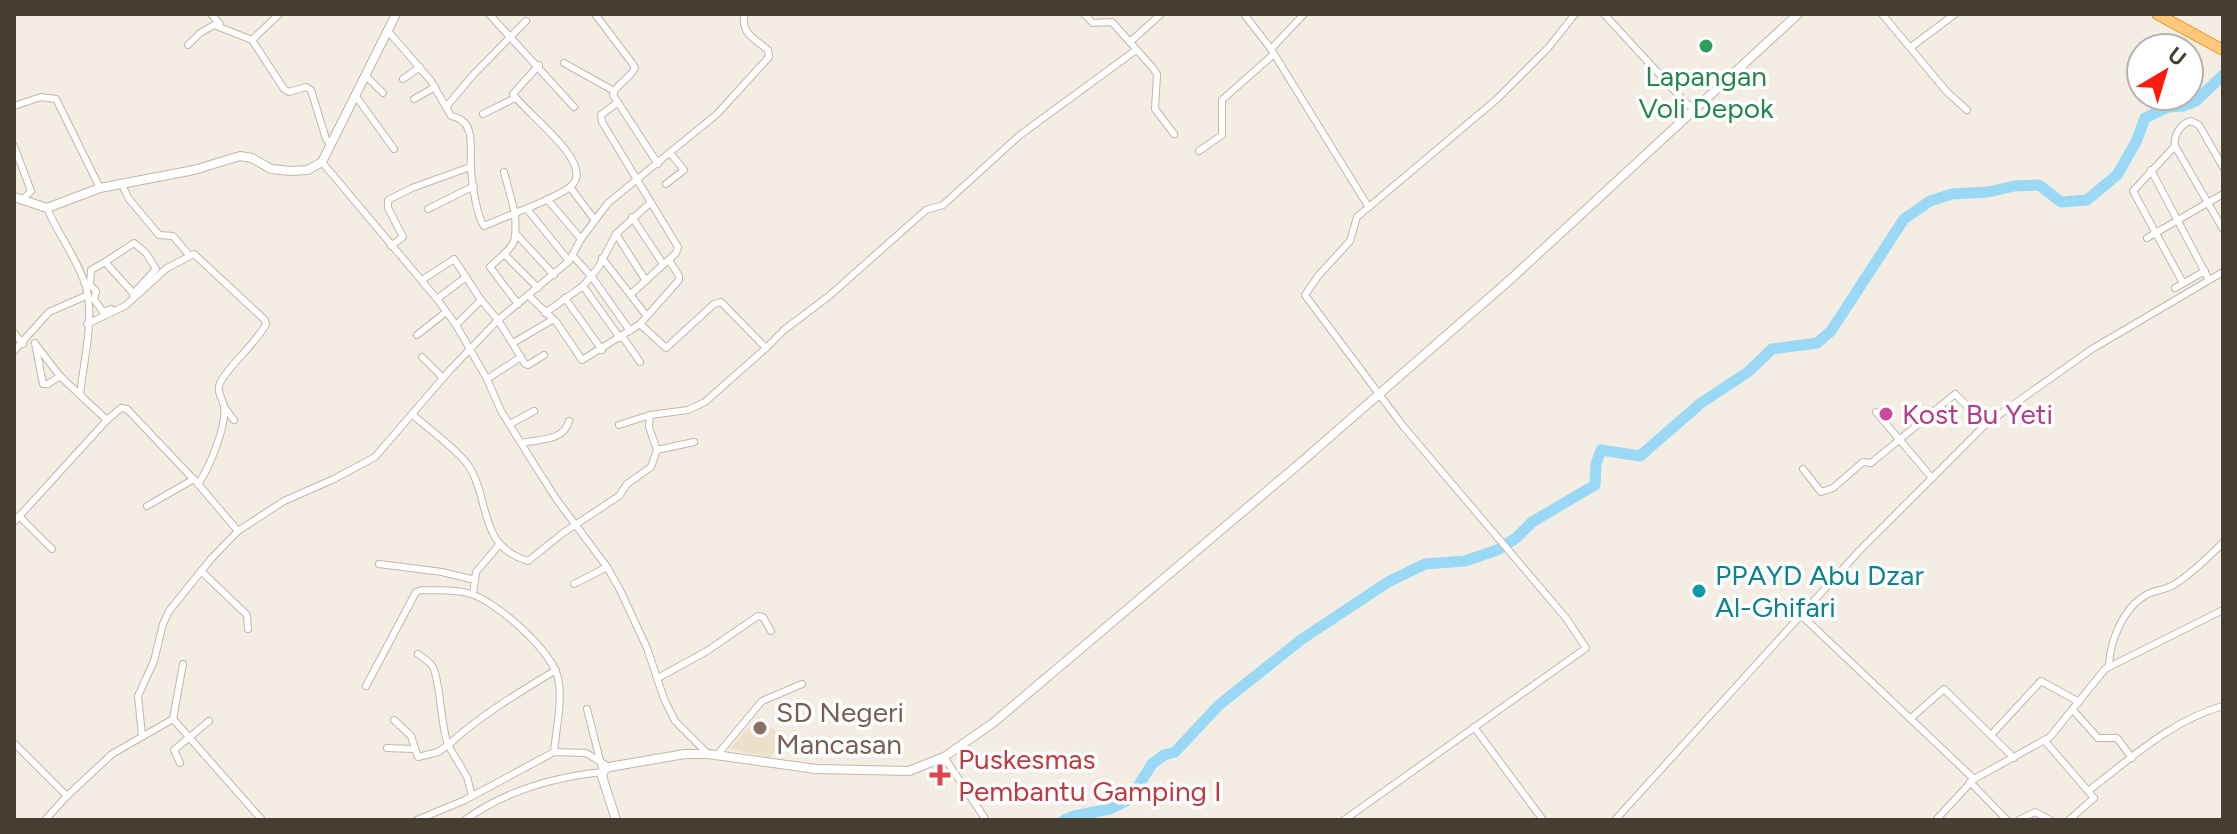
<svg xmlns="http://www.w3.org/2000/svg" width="2237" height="834" viewBox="0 0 2237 834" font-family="Figtree,sans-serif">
  <rect width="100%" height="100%" fill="#f3ede3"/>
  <polygon fill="#eee1cc" points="758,716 787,741 768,758 730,749"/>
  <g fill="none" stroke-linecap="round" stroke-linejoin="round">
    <polyline stroke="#9ad9f6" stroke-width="11" points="1064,820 1074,816 1110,809 1130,799 1152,764 1164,755 1175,752 1219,705 1302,639 1388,582 1425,564 1465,561 1497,550 1516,538 1532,522 1595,485 1596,464 1601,450 1640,456 1701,403 1748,372 1772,349 1817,343 1831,331 1904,219 1930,201 1952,194 1988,192 2014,186 2039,185 2061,202 2087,200 2117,175 2136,142 2145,118 2168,107 2183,106 2196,101 2223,75"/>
    <g stroke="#c2b7a8" stroke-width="8">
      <g id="minor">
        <polyline points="211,14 220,24"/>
        <polyline points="489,14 574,107"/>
        <path d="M595,14l40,53c-4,12 -19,16 -22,28l45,69"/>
        <polyline points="1084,14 1093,23 1112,22 1152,67 1157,74 1155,109 1174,134"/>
        <polyline points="1244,14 1271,49 1368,206"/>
        <polyline points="1604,14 1685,102 1695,110"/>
        <polyline points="1882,14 1947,92 1967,110"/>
        <path d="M388,31l43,50 20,35c27,5 18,34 20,54 1,13 6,47 13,56l31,-13 -11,-41"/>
        <polyline points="252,40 284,89 289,92 306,87 311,90 326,139 330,144"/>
        <polyline points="1131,41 1161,14"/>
        <polyline points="188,45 200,33 214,25 252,40 279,14"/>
        <polyline points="1911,47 1955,14"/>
        <polyline points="1271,49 1304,14"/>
        <polyline points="564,63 614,91"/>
        <polyline points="366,76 383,93"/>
        <polyline points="403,79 420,67"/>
        <polyline points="355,95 394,149"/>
        <polyline points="414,99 435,87"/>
        <polyline points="618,102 601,115 602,122 678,247 676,253 631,294"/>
        <polyline points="14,106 41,97 56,99 100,188"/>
        <polyline points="446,107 473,75 526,21"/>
        <polyline points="483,114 515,98"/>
        <polyline points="14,146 31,191 22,200"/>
        <polyline points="2175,146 2133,191 2183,283"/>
        <polyline points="1199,151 1222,135 1222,100 1274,54"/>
        <polyline points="322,162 437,299 456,325 487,379 501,411 534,464 557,500 607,567 620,590 647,648 664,699 675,721 708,754"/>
        <path d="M2223,167l-24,-42 -8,-4c-10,2 -18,15 -16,25l48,83"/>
        <polyline points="2151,170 2209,280"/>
        <polyline points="121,183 129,199 159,235 173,236 189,255"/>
        <polyline points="666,184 684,170 671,154"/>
        <polyline points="570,187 594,219"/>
        <polyline points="547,199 581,239"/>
        <path d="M47,208c11,27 31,51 39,79 9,31 -3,77 -6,108l27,25"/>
        <polyline points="428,209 474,186"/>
        <polyline points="527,209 569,261"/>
        <polyline points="632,217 663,264"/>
        <polyline points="616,234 646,281"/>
        <polyline points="517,235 554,275"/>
        <polyline points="2147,238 2223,194"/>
        <polyline points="391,246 403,237 388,208 388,200 412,188 470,167"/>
        <polyline points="504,254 538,288"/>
        <polyline points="573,256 592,277 630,331"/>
        <polyline points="602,258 646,315"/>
        <polyline points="105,262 134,243 146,253 156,269 133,294"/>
        <polyline points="422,280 454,259 481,300 498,320 525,364 528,365 544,355"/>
        <polyline points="90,285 96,291 94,299 103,312 111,309"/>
        <polyline points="88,286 90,285 91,270 105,262 133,293"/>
        <polyline points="583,286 620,338"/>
        <polyline points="2175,288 2205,271"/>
        <polyline points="528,295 557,323 582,360 640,324 679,280 679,276 669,260"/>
        <polyline points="565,298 602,350"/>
        <polyline points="437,299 466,277"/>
        <path d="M518,304l-28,-37c25,-24 27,-19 25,-54 13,-5 46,-18 56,-27 26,-22 -46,-73 -58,-92l26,-29"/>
        <polyline points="545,313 583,286 598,268 616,234 650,203"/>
        <path d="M87,324l38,-18 42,-38 27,-14 71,66 1,4c-11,21 -38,42 -46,59 -4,11 3,14 4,24 3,18 -15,62 -26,77"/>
        <polyline points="640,324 666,348 714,304 721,302 766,348 784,330 829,296 926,210 943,205 1020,135 1136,50"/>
        <polyline points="456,325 481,300"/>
        <polyline points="14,333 23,344"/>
        <polyline points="417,335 446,312"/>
        <polyline points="622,336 640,362"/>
        <polyline points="35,343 43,384 48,384 60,376 80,395"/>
        <polyline points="513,343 552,320"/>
        <polyline points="36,345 60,376"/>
        <polyline points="14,351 49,312 88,295"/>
        <polyline points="422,357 443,378"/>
        <polyline points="487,379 521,357"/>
        <polyline points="225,408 234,420"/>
        <polyline points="1876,412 1932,478"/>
        <path d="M412,414c16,15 44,34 56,51 23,34 9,81 60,96l35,-28 56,-37 8,-12 24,-17 6,-17 -8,-23 1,-12 38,-5 17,-8 61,-54"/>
        <polyline points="510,424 534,411"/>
        <polyline points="619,425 650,415"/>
        <path d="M522,443c18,-4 42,-2 47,-22"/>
        <polyline points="657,450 694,442"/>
        <polyline points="1803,469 1821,492 1833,488 1863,462 1871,463 1955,394 1986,424"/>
        <polyline points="147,506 194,479"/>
        <polyline points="19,516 52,549"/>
        <path d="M14,522l93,-102 14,-12 6,1 71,75 40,47 46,-30 50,-22 41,-22 74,-86 49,-51 71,-59 12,-22 27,-36 109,-89 52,-57 -1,-7c-12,-10 -29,-18 -23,-36"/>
        <polyline points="379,564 442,572 475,580"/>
        <polyline points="201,571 247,615 248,629"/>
        <polyline points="574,584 607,567"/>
        <polyline points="473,594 476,572 499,545"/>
        <polyline points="1801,615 1974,779"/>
        <path d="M2109,666c1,-25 14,-58 37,-71 9,-5 20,-5 29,-11 18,-11 33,-27 48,-41"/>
        <polyline points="658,678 707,651 758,616 763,617 771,631"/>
        <path d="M366,686l50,-94 6,-2c16,1 34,-1 49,4 26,8 81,57 87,84 5,22 -2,51 -4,74"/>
        <polyline points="2073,710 2098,738 2117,738 2132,758"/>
        <polyline points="1911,718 1944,689 2014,758"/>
        <polyline points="173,719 183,664"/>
        <path d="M394,720l17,16 7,21 20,-5 10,-7c-8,-23 -7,-60 -15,-78 -4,-6 -9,-9 -15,-13"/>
        <polyline points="1474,727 1543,820"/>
        <polyline points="142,735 138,696 154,661 163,624 169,611 211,559 238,531"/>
        <polyline points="1991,735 2041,681 2079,702"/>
        <polyline points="2045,741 2094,798 2069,820"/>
        <polyline points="14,743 67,796 112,754 173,719 262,820"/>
        <polyline points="387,748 413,749"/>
        <polyline points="718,754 762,701 802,684"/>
        <polyline points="944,757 986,820"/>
        <polyline points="180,763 174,750 209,721"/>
        <polyline points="1970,782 2007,820"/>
        <path d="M2088,791c42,-32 84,-71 135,-85"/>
        <path d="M472,796l-5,-19 -19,-32c33,-30 70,-52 108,-75"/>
        <polyline points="45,820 67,796"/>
        <polyline points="417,820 465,800 554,752 586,753 609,767"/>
        <path d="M465,820c40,-29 89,-43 138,-48l-16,-63"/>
        <polyline points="1344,820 1586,648 1566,618 1403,426 1305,295 1318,276 1350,241 1357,217 1497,99 1548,48 1575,14"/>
        <polyline points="1615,820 1860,550 1986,424 2092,349 2223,272"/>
        <polyline points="1936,820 1974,779 2050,737 2105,669 2223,610"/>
        <polyline points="2019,820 2035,812 2050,820"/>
      </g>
    </g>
    <g stroke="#c2b7a8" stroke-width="10">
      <g id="tertiary">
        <polyline points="14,197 47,208 100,188 194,170 240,156 252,158 271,169 291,171 308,170 322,162 396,14"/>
        <polyline points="616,820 602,776 604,770 609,767 685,754 708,754 816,769 909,771 944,757 993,723 1299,464 1512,278 1798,14"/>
      </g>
    </g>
    <g stroke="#e98f27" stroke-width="12">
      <polyline id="trunk" points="2157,14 2223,50"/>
    </g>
    <use href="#minor" stroke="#fff" stroke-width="6"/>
    <use href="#tertiary" stroke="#fff" stroke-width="8"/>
    <use href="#trunk" stroke="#ffc87a" stroke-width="10"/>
  </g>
  <circle fill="#2e9e5b" stroke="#fff" stroke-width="3" cx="1706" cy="46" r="8"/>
  <circle fill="#d1479c" stroke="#fff" stroke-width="3" cx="1886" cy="414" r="8"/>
  <circle fill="#0f9aa8" stroke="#fff" stroke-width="3" cx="1699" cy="591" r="8"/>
  <circle fill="#8d6e63" stroke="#fff" stroke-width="3" cx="760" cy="728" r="8"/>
  <path fill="#e0444e" stroke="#fff" stroke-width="3" d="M936 763h8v8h8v8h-8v8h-8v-8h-8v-8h8z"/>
  <g text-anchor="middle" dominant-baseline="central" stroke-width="7" stroke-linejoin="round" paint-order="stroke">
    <g font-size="28" fill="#27864d" stroke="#fff">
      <text x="1706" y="76">Lapangan<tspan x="1706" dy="32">Voli Depok</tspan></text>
    </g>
    <g font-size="28" fill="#b23c85" stroke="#fff" text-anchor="start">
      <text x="1902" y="414">Kost Bu Yeti</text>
    </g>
    <g font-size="28" fill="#0d838f" stroke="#fff" text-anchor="start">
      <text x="1715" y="575">PPAYD Abu Dzar<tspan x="1715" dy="32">Al-Ghifari</tspan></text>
    </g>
    <g font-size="28" fill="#785e54" stroke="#fff" text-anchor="start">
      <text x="776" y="712">SD Negeri<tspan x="776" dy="32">Mancasan</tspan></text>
    </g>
    <g font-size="28" fill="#be3a42" stroke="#fff" text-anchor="start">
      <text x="958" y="759">Puskesmas<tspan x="958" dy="32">Pembantu Gamping I</tspan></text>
    </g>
  </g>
  <rect width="2237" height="834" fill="none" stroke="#463d33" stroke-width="32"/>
  <g transform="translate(2165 72) rotate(38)"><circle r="38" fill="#ffffff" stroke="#b5b1ad" stroke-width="2"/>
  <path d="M0-6L14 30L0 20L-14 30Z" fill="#ff1c0f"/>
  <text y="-12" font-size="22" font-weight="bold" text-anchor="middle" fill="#463d33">U</text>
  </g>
</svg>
